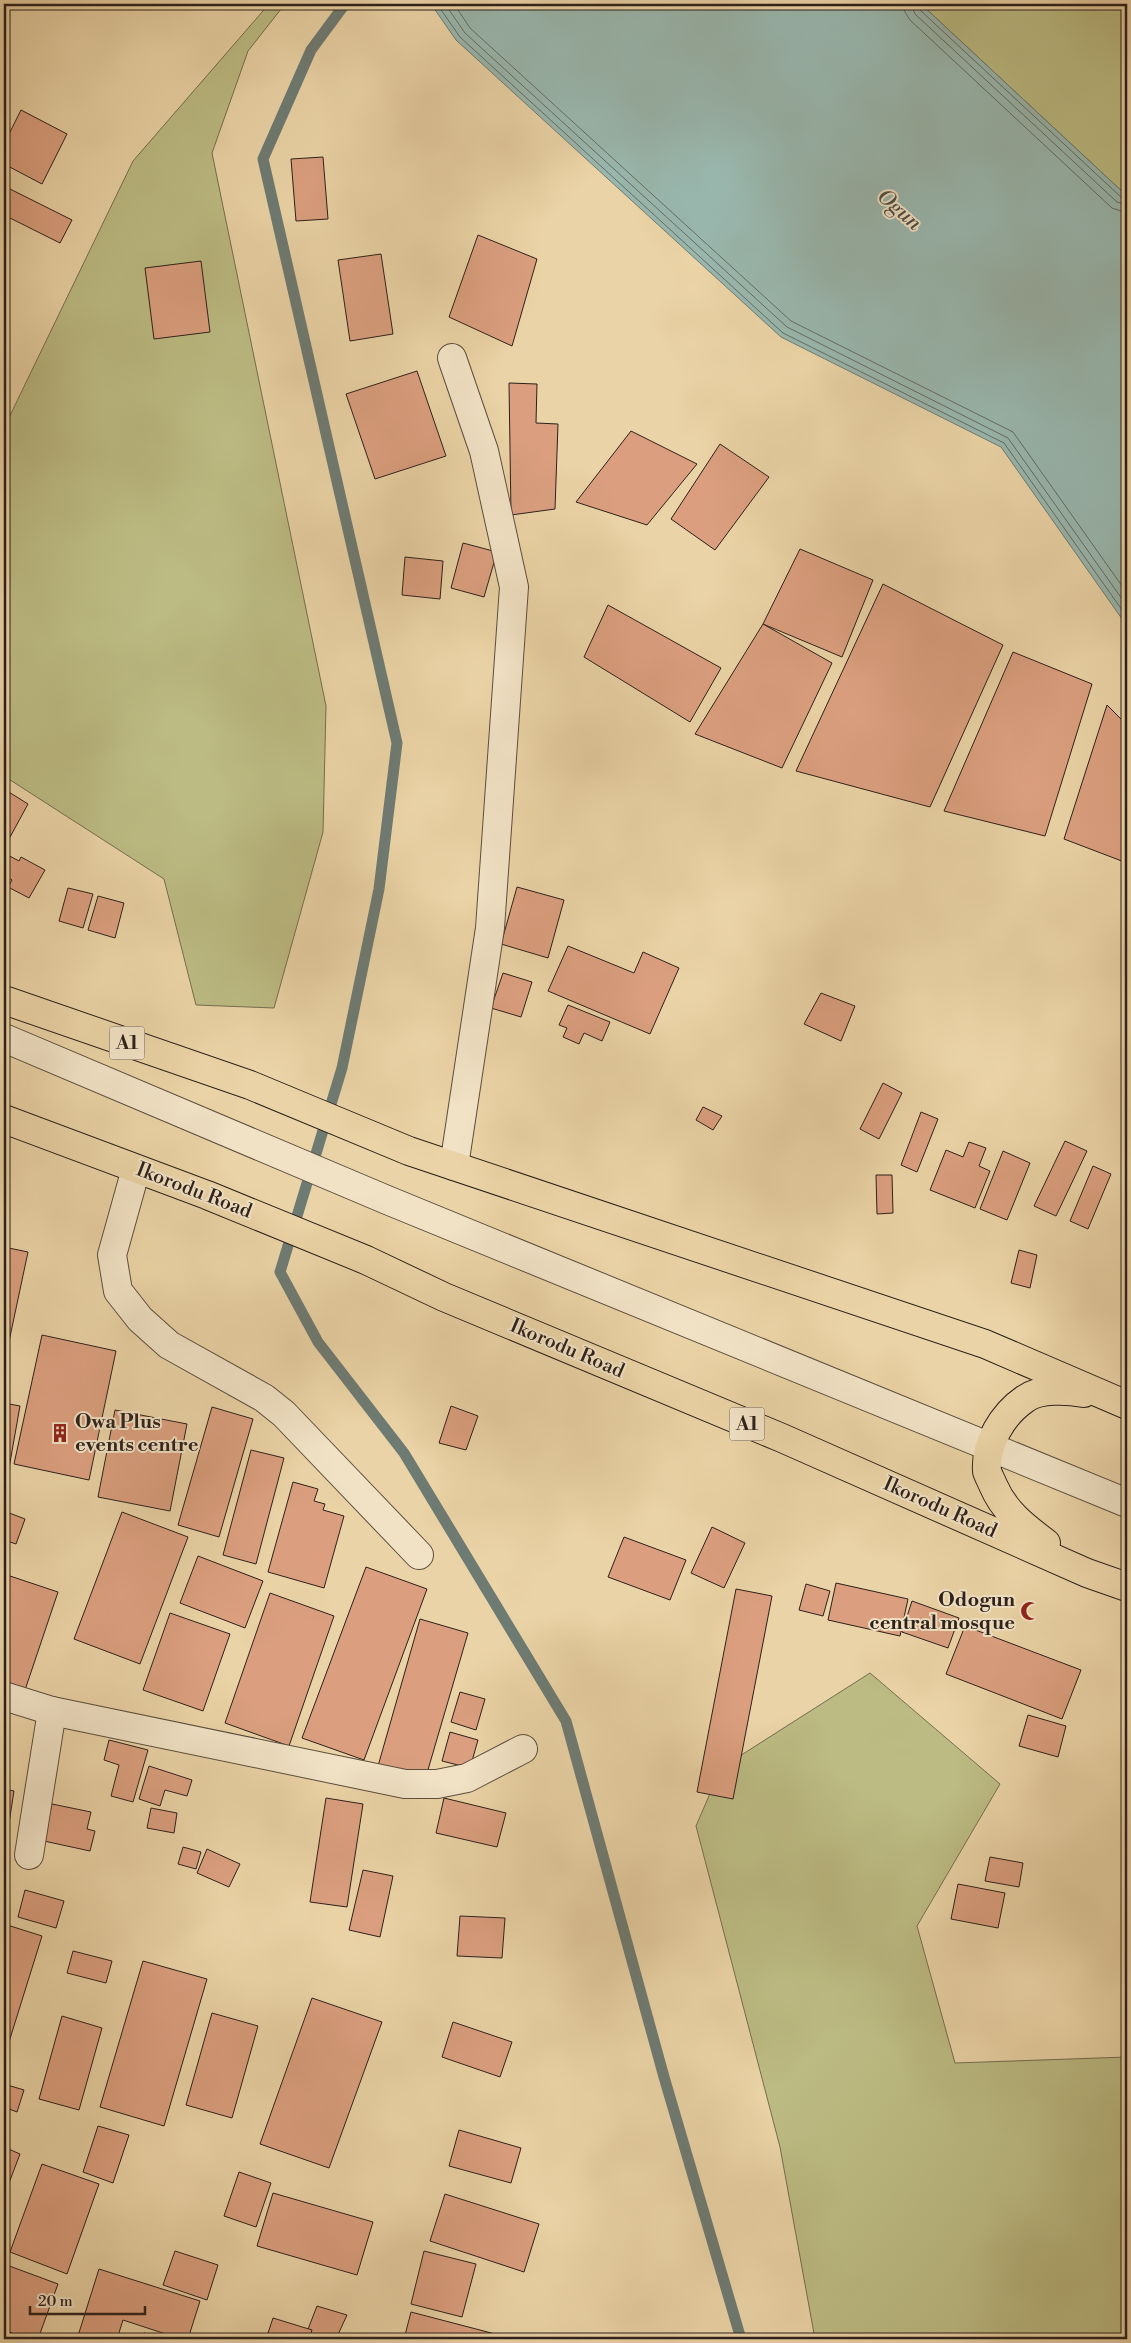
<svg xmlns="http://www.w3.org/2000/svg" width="1131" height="2343" viewBox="0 0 1131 2343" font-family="'Libre Bodoni',serif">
  <rect width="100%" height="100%" fill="#ead3a6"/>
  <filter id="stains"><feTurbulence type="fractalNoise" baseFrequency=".004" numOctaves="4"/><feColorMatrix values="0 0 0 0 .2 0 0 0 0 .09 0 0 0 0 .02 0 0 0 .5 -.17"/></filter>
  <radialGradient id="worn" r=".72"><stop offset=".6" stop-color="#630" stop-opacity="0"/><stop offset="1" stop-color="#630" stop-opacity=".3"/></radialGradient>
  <g fill="#bcbb83" stroke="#746e4f">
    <polygon points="269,4 285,4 248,51 212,153 326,706 323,832 274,1008 196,1005 164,879 4,776 4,428 133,161"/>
    <polygon points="921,4 1127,4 1127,196"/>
    <polygon points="870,1673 1000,1784 917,1926 955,2063 1127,2057 1127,2339 815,2339 780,2147 696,1826 721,1768"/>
  </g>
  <polygon fill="#99b7ae" stroke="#6e7b73" points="431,4 921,4 1127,196 1127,626 1001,447 781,337 456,40"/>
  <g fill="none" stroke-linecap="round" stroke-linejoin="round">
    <g stroke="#636c64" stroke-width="1">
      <polyline points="437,4 460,37 783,333 1004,443 1127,617"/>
      <polyline points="445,4 465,33 787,327 1008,438 1127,606"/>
      <polyline points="454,4 470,28 791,321 1013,432 1127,593"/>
      <polyline points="904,4 905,12 910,20 1112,208 1127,213"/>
      <polyline points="911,4 915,14 1117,202 1127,205"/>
      <polyline points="918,4 920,10 1122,198 1127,199"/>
    </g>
    <polyline stroke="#6e7b73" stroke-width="11" points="345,4 311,50 263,159 397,743 379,889 342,1068 280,1272 318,1342 404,1453 566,1721 664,2077 741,2339"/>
  </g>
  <g fill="#db9f7f" stroke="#2d201b">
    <polygon points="21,110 67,134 42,184 4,164 4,144"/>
    <polygon points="323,157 328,219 296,221 291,159"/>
    <polygon points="4,186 72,220 60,243 4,215"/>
    <polygon points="478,235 537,259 512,346 449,317"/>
    <polygon points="381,254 393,334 350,341 338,260"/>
    <polygon points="201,261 210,332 154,339 145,268"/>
    <polygon points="417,371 446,456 375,479 346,394"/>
    <polygon points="509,383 537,384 536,423 558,424 555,509 511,515"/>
    <polygon points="631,431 697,464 647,525 576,502"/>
    <polygon points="720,444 769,477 715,550 671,519"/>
    <polygon points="463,543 497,552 484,597 451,588"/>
    <polygon points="800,549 873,580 842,657 763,624"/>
    <polygon points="405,557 443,561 440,599 402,595"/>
    <polygon points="883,584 1003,645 930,807 796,771"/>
    <polygon points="608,605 721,668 690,722 584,657"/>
    <polygon points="763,624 832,663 782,768 695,734"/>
    <polygon points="1013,652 1092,684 1045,836 944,811"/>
    <polygon points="1107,705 1127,725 1127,863 1064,839"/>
    <polygon points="4,789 28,804 9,839 4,836"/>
    <polygon points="4,853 19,861 21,857 45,870 29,898 8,887 12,880 4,875"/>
    <polygon points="517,887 564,900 548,958 501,944"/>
    <polygon points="68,888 93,894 83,928 59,921"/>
    <polygon points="98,896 124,903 115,938 88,930"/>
    <polygon points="568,946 634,973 643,952 679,968 650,1034 548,991"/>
    <polygon points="503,973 532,982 521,1017 491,1008"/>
    <polygon points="821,993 855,1006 841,1041 804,1024"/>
    <polygon points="568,1005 610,1022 602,1041 584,1033 579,1044 563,1037 567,1028 559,1025"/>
    <polygon points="883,1083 902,1093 879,1139 860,1129"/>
    <polygon points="703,1107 722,1116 713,1130 696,1120"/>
    <polygon points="921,1112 938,1119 917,1172 901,1165"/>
    <polygon points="1065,1141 1087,1151 1056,1216 1034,1206"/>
    <polygon points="969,1142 986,1148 979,1166 990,1171 975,1208 930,1190 946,1150 963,1157"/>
    <polygon points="1003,1151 1030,1163 1007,1220 980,1209"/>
    <polygon points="1093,1166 1111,1174 1088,1229 1070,1221"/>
    <polygon points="876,1175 892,1175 893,1213 877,1214"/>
    <polygon points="4,1247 28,1252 4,1365"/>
    <polygon points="1019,1250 1037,1255 1030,1288 1011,1283"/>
    <polygon points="42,1335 116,1351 89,1480 14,1464"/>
    <polygon points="4,1403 20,1406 9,1468 4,1467"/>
    <polygon points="451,1406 478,1416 466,1450 439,1443"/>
    <polygon points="212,1407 253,1419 219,1537 178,1525"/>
    <polygon points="115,1410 187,1424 170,1511 98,1497"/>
    <polygon points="251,1450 284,1458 256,1564 223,1555"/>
    <polygon points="293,1482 318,1489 314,1501 325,1504 323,1510 344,1516 324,1588 268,1572"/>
    <polygon points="4,1511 25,1519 16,1544 4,1540"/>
    <polygon points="122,1512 188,1537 140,1664 74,1639"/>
    <polygon points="712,1527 745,1543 724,1588 691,1573"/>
    <polygon points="624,1537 686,1560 670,1600 608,1577"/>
    <polygon points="198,1556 263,1581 245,1628 180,1603"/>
    <polygon points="366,1567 427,1589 364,1760 302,1738"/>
    <polygon points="4,1574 58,1592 25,1690 4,1683"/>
    <polygon points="836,1583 908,1599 900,1636 828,1620"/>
    <polygon points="806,1584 830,1591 823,1616 799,1610"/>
    <polygon points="736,1589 772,1596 733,1799 697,1792"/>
    <polygon points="270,1593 334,1616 289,1746 225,1723"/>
    <polygon points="912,1601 959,1618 948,1648 902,1632"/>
    <polygon points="170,1613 230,1634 203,1711 143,1690"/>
    <polygon points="420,1619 468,1633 425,1780 378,1766"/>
    <polygon points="965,1626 1081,1670 1062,1719 946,1674"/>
    <polygon points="460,1692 485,1699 476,1730 451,1722"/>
    <polygon points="1028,1715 1066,1726 1058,1757 1019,1746"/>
    <polygon points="450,1732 478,1740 470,1768 442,1761"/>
    <polygon points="109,1740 148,1750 133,1802 111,1796 119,1765 104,1760"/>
    <polygon points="149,1766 192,1780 187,1796 165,1790 160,1806 139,1799"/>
    <polygon points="4,1789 14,1791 7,1836 4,1836"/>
    <polygon points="326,1798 363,1804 347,1907 310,1902"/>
    <polygon points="444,1798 506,1813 497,1847 436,1833"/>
    <polygon points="52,1804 91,1812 87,1829 95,1831 90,1851 44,1841"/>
    <polygon points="151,1808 177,1813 174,1833 147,1828"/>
    <polygon points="183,1847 201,1852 196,1869 178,1864"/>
    <polygon points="207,1849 240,1864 229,1887 197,1873"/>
    <polygon points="990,1857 1023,1863 1019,1887 985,1881"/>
    <polygon points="363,1870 393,1876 380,1937 349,1930"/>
    <polygon points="958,1884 1005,1893 998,1928 951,1919"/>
    <polygon points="25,1890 64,1901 56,1928 18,1917"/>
    <polygon points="460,1916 505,1918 502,1958 457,1956"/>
    <polygon points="4,1924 42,1936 4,2058"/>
    <polygon points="73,1951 112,1961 106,1983 67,1973"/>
    <polygon points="143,1961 207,1979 164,2126 100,2107"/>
    <polygon points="312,1998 382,2022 329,2168 260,2144"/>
    <polygon points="212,2013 258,2026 232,2118 186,2105"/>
    <polygon points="62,2016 102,2028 79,2110 39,2099"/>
    <polygon points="453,2022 512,2042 500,2077 442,2057"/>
    <polygon points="4,2084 24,2090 17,2112 4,2107"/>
    <polygon points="98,2126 129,2135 113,2183 83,2172"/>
    <polygon points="459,2130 521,2148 511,2183 449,2166"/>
    <polygon points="4,2147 20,2154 4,2196"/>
    <polygon points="42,2164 99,2184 67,2274 10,2252"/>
    <polygon points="239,2172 271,2183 256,2227 224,2216"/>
    <polygon points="273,2193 373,2222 357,2275 257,2246"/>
    <polygon points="445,2194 539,2224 524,2272 430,2241"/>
    <polygon points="175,2251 218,2265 207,2300 163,2285"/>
    <polygon points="424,2251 476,2264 462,2317 411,2304"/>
    <polygon points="4,2264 58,2284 38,2339 28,2339 4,2330"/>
    <polygon points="99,2269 200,2301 188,2339 181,2339 123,2320 117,2339 77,2339"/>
    <polygon points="317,2306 347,2315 336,2339 305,2337"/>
    <polygon points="411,2312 499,2335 497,2339 404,2339"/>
    <polygon points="273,2318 312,2330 309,2339 266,2339"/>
    <polygon points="144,2333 168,2339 142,2339"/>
  </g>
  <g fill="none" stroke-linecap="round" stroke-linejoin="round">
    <g stroke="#5c4d3e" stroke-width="30">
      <g id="minor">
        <polyline points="452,358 484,451 514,587 490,928 454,1166"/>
        <polyline points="4,1038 387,1200 1127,1503"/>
        <polyline points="136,1169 112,1255 118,1291 140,1319 169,1345 264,1398 284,1414 419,1555"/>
        <polyline points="4,1696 52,1711 405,1784 437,1784 467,1778 523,1749"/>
        <polyline points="29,1855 52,1711"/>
      </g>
    </g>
    <g stroke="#2d201b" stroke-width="30">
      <g id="highway">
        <polyline points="4,1000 250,1085 409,1151 985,1344 1127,1405"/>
        <polyline points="4,1119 207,1195 366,1260 444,1297 782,1438 1087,1573 1127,1587"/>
        <path d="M1046,1543c-23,-17 -42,-32 -53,-58 -2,-5 -5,-10 -6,-14 -2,-28 16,-57 38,-72 14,-11 43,-9 59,-6"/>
      </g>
    </g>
    <use href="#minor" stroke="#f1e2c5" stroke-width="28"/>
    <use href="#highway" stroke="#ead3a6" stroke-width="28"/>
  </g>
  <defs>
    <g id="building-bare" transform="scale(1.5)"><path d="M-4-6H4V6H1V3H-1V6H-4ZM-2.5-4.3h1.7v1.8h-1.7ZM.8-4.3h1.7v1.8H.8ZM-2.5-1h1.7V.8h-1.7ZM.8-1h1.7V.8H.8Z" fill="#8f2418" stroke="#f1e2c5" stroke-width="2.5" paint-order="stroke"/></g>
    <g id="mosque-bare" transform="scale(1.5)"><path d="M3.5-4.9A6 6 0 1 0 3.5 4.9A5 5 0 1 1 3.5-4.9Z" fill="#8f2418" stroke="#f1e2c5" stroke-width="2.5" paint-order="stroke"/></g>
  </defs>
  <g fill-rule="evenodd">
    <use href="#building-bare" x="60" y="1433"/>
    <use href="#mosque-bare" x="1030" y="1611"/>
  </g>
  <g text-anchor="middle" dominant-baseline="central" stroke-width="4" stroke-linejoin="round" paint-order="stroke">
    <g fill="#f1e2c5" stroke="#685a4e" stroke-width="1">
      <rect x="109.5" y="1026.5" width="35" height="33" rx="4"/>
      <rect x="729.5" y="1407.5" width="35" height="33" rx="4"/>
    </g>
    <g font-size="19" font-weight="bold" fill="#2d201b">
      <text x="127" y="1043">A1</text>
      <text x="747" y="1424">A1</text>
    </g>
    <g font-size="20" fill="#2d201b" stroke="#f1e2c5">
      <text transform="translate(194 1191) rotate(21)">Ikorodu Road</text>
      <text transform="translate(567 1349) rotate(23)">Ikorodu Road</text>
      <text transform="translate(940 1508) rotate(24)">Ikorodu Road</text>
    </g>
    <g font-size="20" font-weight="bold" fill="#2d201b" stroke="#f1e2c5" text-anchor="start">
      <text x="75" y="1422">Owa Plus<tspan x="75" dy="23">events centre</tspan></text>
      <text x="1015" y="1600" text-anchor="end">Odogun<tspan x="1015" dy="23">central mosque</tspan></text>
    </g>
    <g font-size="21" font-style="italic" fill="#4d4d47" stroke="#f1e2c5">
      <text transform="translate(899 210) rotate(41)">Ogun</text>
    </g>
  </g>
  <rect width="1131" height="2343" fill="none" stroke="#ead3a6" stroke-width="20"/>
  <rect x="5" y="5" width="1121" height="2333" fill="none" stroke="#2d201b" stroke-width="2.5"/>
  <rect x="10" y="10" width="1111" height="2323" fill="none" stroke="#2d201b"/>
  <path d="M30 2306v8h115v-8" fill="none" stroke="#2d201b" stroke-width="2.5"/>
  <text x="38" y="2306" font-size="15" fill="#2d201b" stroke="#f1e2c5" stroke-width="4" paint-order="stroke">20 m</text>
  <rect width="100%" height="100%" filter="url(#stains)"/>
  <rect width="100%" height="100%" fill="url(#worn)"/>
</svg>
